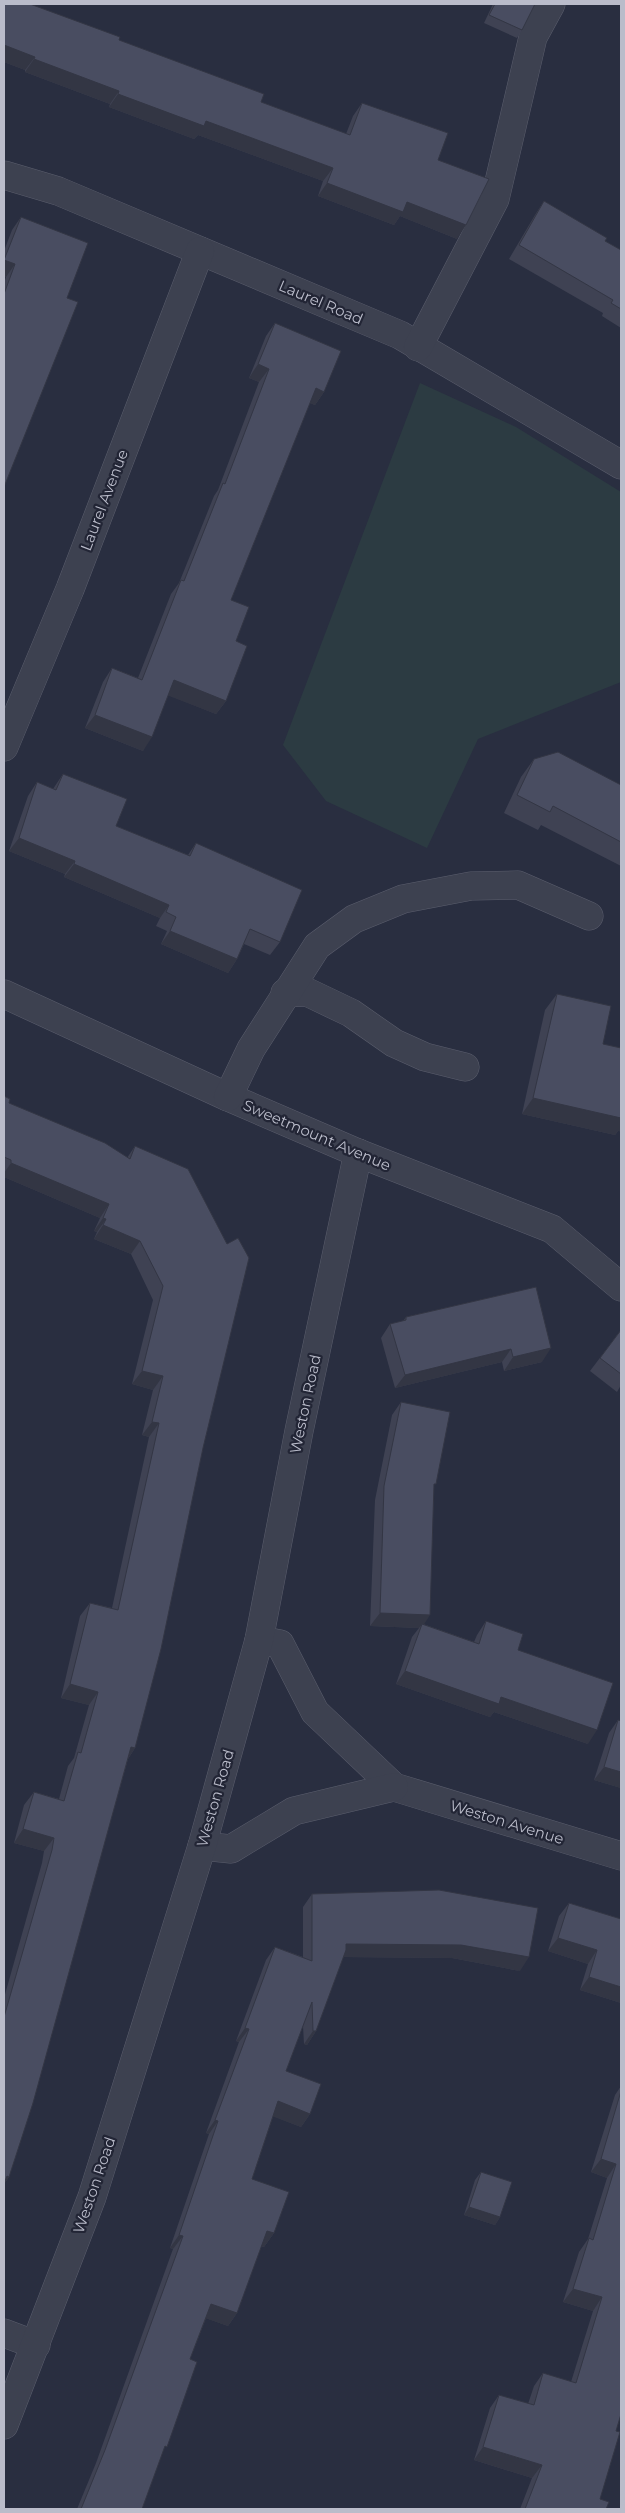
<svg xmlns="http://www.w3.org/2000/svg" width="625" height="2513" viewBox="0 0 625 2513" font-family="Montserrat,sans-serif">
  <rect width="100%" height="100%" fill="#292e40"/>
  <polygon fill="#2c3b42" points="420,383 516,427 621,492 621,682 478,739 427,848 326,801 283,745"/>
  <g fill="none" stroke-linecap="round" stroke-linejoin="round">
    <g stroke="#5b5e6d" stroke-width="29">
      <g id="minor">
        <polyline points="4,175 58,191 400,335 621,465"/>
        <polyline points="418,347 495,199 533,37 551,4"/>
        <polyline points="4,747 70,589 200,251"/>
        <polyline points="285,993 307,992 351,1013 394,1043 425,1057 465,1067"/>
        <polyline points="4,994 228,1097 358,1153 552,1229 621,1287"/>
        <polyline points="228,1097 251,1049 317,946 354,919 403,899 471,886 518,885 589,916"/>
        <polyline points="259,1640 280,1644 315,1712 394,1787 621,1856"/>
        <polyline points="202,1846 231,1849 294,1811 394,1787"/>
        <polyline points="4,2333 36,2345"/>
        <polyline points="4,2425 92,2197 202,1846 259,1640 299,1431 358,1153"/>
      </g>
    </g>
    <use href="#minor" stroke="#3d4150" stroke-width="28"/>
  </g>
  <g fill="#3f4253">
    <polygon points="4,4 119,40 261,102 346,134 353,116 362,103 438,160 457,239 400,216 394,225 318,196 323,181 198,135 194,139 109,107 110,104 25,72 25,70 4,62"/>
    <polygon points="493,4 535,4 522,30 517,38 484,23"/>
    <polygon points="544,201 605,241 621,250 621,328 602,316 603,313 509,259 535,215"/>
    <polygon points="21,217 67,298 10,470 4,487 4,283 6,277 4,276 4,251 12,230"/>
    <polygon points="275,323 324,392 315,405 310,403 231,600 236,641 226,701 216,714 168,695 143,751 85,728 103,682 112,668 138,678 171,594 179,583 214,496 218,490 259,382 249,378 266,336"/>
    <polygon points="534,759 621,785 621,866 541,825 538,830 504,813 521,777"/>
    <polygon points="63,774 116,826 188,855 196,843 280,942 270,955 244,944 237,959 228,973 161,944 167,931 156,926 160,918 64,877 65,874 9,851 28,796 37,782 53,789"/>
    <polygon points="557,994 603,1044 618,1131 615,1135 522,1114 545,1010"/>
    <polygon points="4,1096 9,1103 127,1158 135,1146 203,1448 135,1748 128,1759 9,2177 4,2184 4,1998 42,1863 44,1851 14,1843 24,1805 34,1792 59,1799 68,1766 74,1758 89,1705 61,1698 80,1616 90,1603 112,1608 149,1437 142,1435 153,1390 132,1384 153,1300 131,1254 94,1239 97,1232 94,1231 100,1218 4,1177"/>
    <polygon points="536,1287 542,1362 504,1371 502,1362 395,1388 381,1338 390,1324 403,1321 406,1317"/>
    <polygon points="621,1330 621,1385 617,1392 590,1371"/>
    <polygon points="401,1402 434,1487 423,1624 474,1642 477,1635 486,1621 518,1650 588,1744 494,1712 490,1717 396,1684 412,1637 419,1628 370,1626 375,1500 392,1415"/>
    <polygon points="618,1720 621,1721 621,1788 594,1780 609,1733"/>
    <polygon points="312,1894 520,1971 452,1958 343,1957 316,2031 307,2045 304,2044 303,2026 286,2071 310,2114 301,2127 273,2116 252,2179 274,2233 264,2247 261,2246 237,2313 228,2326 206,2318 190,2359 162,2453 142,2509 77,2509 96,2463 173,2249 170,2248 209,2134 206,2133 239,2042 236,2041 266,1960 275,1947 303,1957 303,1907"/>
    <polygon points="569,1903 621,1919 621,2003 580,1990 588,1964 548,1951 559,1916"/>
    <polygon points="621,2086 621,2414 616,2431 600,2499 606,2509 520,2509 532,2478 474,2460 490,2408 499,2395 528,2404 534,2386 543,2373 571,2382 593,2311 563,2302 579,2252 588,2239 607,2178 591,2172 615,2095"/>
    <polygon points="481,2172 500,2217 495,2225 464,2215 475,2180"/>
  </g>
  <g fill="#333644">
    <polygon points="4,45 35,57 25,70 4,62"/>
    <polygon points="34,59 119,91 110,104 25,72"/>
    <polygon points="118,94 206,121 333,168 323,181 198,135 194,139 109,107"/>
    <polygon points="327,183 407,202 466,225 457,239 400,216 394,225 318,196"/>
    <polygon points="4,260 15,264 6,277 4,276"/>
    <polygon points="258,364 269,369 259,382 249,378"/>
    <polygon points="316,388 324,392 315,405 306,402"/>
    <polygon points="174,680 226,701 216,714 164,694"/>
    <polygon points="95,715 152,737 143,751 85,728"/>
    <polygon points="19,838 75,861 65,874 9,851"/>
    <polygon points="74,864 169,905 160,918 64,877"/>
    <polygon points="170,931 237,959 228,973 161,944"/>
    <polygon points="533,1098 621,1118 621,1132 618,1131 615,1135 522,1114"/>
    <polygon points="11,1163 109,1204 100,1218 4,1177 4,1173"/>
    <polygon points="103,1218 106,1219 97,1232 94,1231"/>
    <polygon points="103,1225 140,1241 131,1254 94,1239"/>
    <polygon points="551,1348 542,1362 504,1371 513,1357"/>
    <polygon points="511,1349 502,1362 395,1388 405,1375"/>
    <polygon points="142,1371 163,1376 153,1390 132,1384"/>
    <polygon points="152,1422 159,1423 149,1437 142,1435"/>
    <polygon points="380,1613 430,1615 421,1629 422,1624 419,1628 370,1626"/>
    <polygon points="405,1671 501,1697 597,1730 588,1744 494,1712 490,1717 396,1684"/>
    <polygon points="70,1684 98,1692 89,1705 61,1698"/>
    <polygon points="131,1747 135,1748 126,1762"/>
    <polygon points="604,1767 621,1772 621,1788 594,1780"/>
    <polygon points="23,1829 54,1838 44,1851 14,1843"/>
    <polygon points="558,1938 597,1950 588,1964 548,1951"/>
    <polygon points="346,1944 461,1945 529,1957 520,1971 452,1958 337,1957"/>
    <polygon points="589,1977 621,1987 621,2003 580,1990"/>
    <polygon points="245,2028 249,2029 239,2042 236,2041"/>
    <polygon points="313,2031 316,2031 307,2045 304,2044"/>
    <polygon points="278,2101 310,2114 301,2127 269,2115"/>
    <polygon points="215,2120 218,2121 209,2134 206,2133"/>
    <polygon points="601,2159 616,2164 607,2178 591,2172"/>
    <polygon points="7,2176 9,2177 4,2184"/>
    <polygon points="469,2207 500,2217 495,2225 464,2215"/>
    <polygon points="267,2231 274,2233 264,2247 258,2244"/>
    <polygon points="179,2235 183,2236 173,2249 170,2248"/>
    <polygon points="573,2289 602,2297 593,2311 563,2302"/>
    <polygon points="211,2304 237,2313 228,2326 202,2317"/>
    <polygon points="483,2447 542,2465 532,2478 474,2460"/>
  </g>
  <g fill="#494d61" stroke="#333644">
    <polygon points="4,4 30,4 120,37 119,40 264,94 261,102 350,135 362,103 448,133 438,160 489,179 466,225 407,202 403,212 327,183 333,168 206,121 204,126 118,94 119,91 34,59 35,57 4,45"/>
    <polygon points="495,4 535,4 522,30 489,15"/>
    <polygon points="544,201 607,238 605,241 621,250 621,309 611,303 613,300 519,245"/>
    <polygon points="21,217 88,243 67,298 78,302 4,487 4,294 15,264 4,260"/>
    <polygon points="275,323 341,351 324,392 316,388 231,600 249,607 236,641 247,646 226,701 174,680 152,737 95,715 112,668 142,680 181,580 184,581 223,483 225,484 269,369 258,364"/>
    <polygon points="558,752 621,785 621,842 553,806 550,812 517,795 534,759"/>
    <polygon points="63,774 127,799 116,826 190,856 196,843 302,890 280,942 250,929 237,959 170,931 176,917 166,912 169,905 74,864 75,861 19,838 37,782 56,790"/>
    <polygon points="557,994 611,1006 603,1044 621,1048 621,1118 533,1098"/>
    <polygon points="4,1096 10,1099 9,1103 105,1143 130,1159 135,1146 188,1169 227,1244 238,1238 249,1258 203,1448 161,1649 135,1748 131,1747 33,2103 9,2177 7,2176 4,2184 4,2017 52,1850 54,1838 23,1829 34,1792 64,1801 78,1752 81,1753 98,1692 70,1684 90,1603 118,1610 159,1423 152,1422 163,1376 142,1371 163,1286 140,1241 103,1225 106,1219 103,1218 109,1204 11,1163 11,1160 4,1157"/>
    <polygon points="536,1287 551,1348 513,1357 511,1349 405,1375 390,1324 406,1320 406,1317"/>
    <polygon points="621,1330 621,1374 600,1358"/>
    <polygon points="401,1402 450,1412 436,1484 434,1484 430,1615 380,1613 384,1486"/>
    <polygon points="486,1621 523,1634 518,1650 613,1683 597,1730 501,1697 499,1704 405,1671 422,1624 479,1644"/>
    <polygon points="618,1720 621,1721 621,1772 604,1767"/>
    <polygon points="439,1890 538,1908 529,1957 461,1945 346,1944 346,1950 316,2031 313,2031 312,2002 286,2071 321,2084 310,2114 278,2101 252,2179 289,2192 274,2233 267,2231 237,2313 211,2304 190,2359 197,2362 167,2447 165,2446 142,2509 81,2509 105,2450 183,2236 179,2235 218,2121 215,2120 249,2029 245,2028 275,1947 312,1961 312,1894"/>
    <polygon points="569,1903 621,1919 621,1987 589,1977 597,1950 558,1938"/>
    <polygon points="621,2091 621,2414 616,2431 620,2432 600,2499 609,2502 606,2509 525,2509 542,2465 483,2447 499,2395 534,2405 543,2373 576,2383 602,2297 573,2289 589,2238 593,2240 616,2164 601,2159"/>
    <polygon points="481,2172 512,2182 500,2217 469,2207"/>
  </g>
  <g text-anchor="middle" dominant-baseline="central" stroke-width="4.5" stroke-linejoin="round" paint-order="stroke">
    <g font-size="15" fill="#babcca" stroke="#222535">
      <text transform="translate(321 302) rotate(23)">Laurel Road</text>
      <text transform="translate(104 500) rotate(-69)">Laurel Avenue</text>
      <text transform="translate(317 1135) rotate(23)">Sweetmount Avenue</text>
      <text transform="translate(305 1404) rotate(-78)">Weston Road</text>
      <text transform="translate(215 1798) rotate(-74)">Weston Road</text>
      <text transform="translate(507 1822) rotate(17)">Weston Avenue</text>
      <text transform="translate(94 2185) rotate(-71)">Weston Road</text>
    </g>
  </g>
  <rect width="625" height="2513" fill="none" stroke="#babcca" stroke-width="10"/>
</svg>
